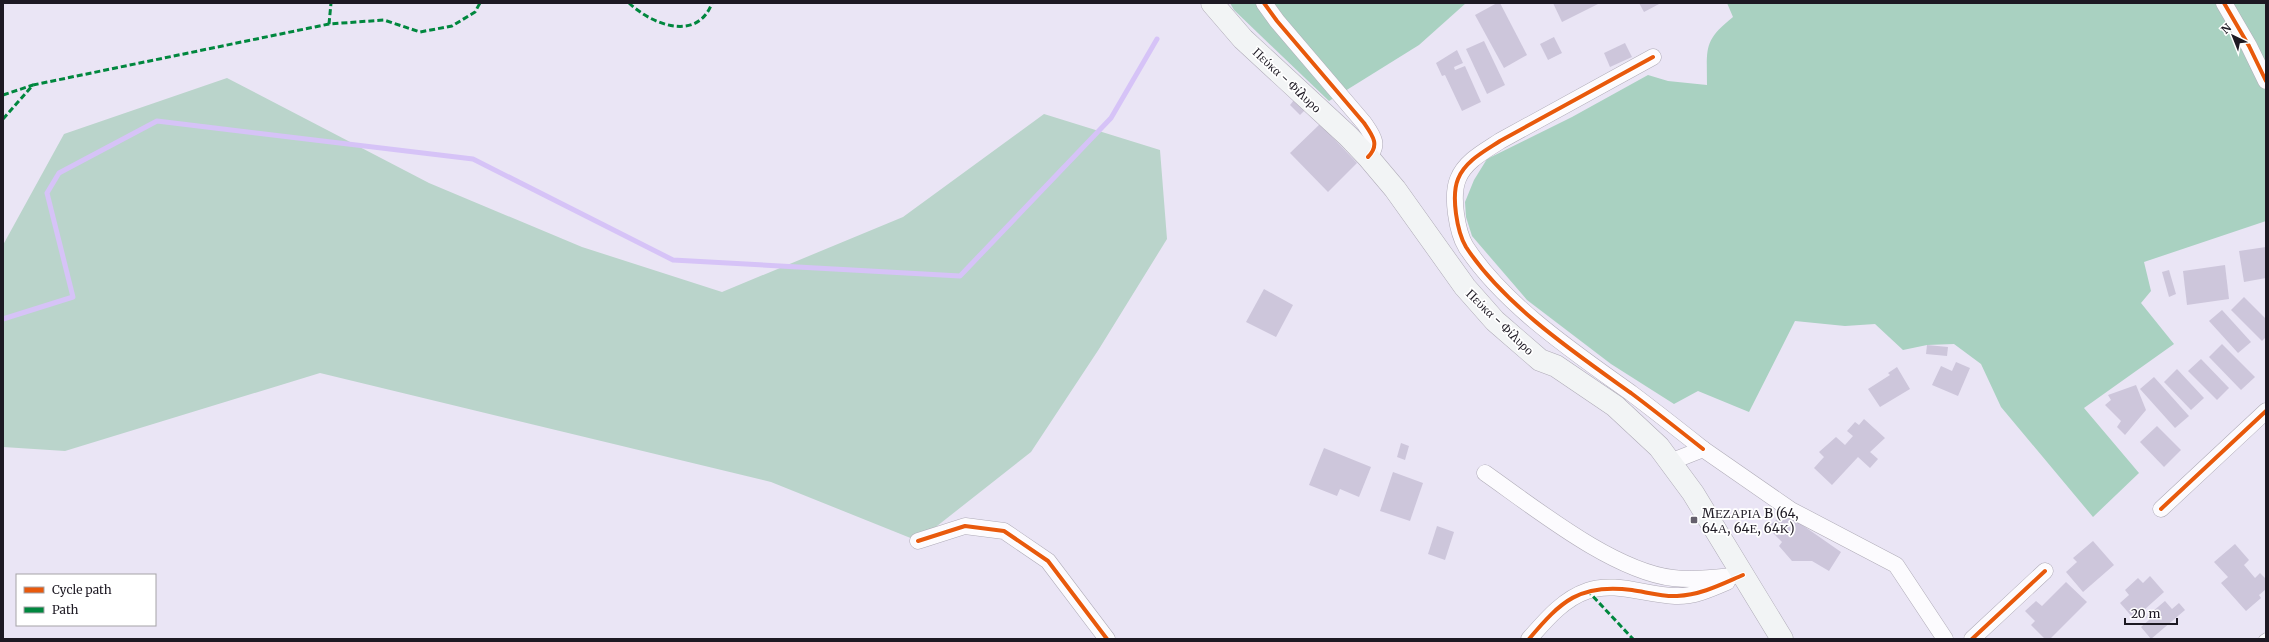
<svg xmlns="http://www.w3.org/2000/svg" width="2269" height="642" viewBox="0 0 2269 642" font-family="Merriweather,serif">
  <rect width="100%" height="100%" fill="#eae5f5"/>
  <polygon fill="#bad4cb" points="227,78 429,183 582,247 722,292 903,217 1044,114 1160,150 1167,239 1099,349 1031,452 918,541 771,482 320,373 65,451 3,447 3,245 64,134"/>
  <g fill="#a9d1c1">
    <polygon points="1230,3 1466,3 1419,45 1329,101 1234,10"/>
    <path d="M1727,3h539v218l-122,41 7,29 -10,12 33,41 -90,64 55,65 -46,44 -92,-110 -20,-43 -27,-20 -27,1 -24,5 -28,-26 -30,2 -50,-5 -46,91 -51,-21 -24,13 -63,-40 -84,-64 -55,-64 -6,-19 -1,-15 9,-22 13,-21 85,-42 76,-42 20,6 39,4c0,-37 -4,-44 26,-68z"/>
  </g>
  <g fill="none" stroke-linecap="round" stroke-linejoin="round">
    <polyline stroke="#d6c3f7" stroke-width="5" points="3,319 73,297 47,193 59,173 157,121 473,159 673,260 960,276 1111,118 1157,39"/>
  </g>
  <g fill="#cdc6db">
    <polygon points="1497,3 1500,3 1527,55 1504,68 1475,15"/>
    <polygon points="1553,3 1597,3 1598,4 1562,22"/>
    <polygon points="1639,3 1661,3 1644,12"/>
    <polygon points="1554,37 1562,53 1548,60 1540,44"/>
    <polygon points="1484,41 1505,85 1487,94 1466,49"/>
    <polygon points="1625,43 1632,57 1610,67 1604,53"/>
    <polygon points="1457,50 1463,63 1454,67 1455,70 1465,66 1481,102 1462,111 1445,75 1442,76 1436,63"/>
    <polygon points="1294,100 1305,110 1300,115 1290,105"/>
    <polygon points="1320,124 1357,163 1328,192 1290,153"/>
    <polygon points="2266,247 2266,278 2244,282 2239,251"/>
    <polygon points="2225,265 2229,299 2187,305 2183,271"/>
    <polygon points="2169,270 2176,294 2169,297 2162,272"/>
    <polygon points="1264,289 1293,305 1276,337 1246,322"/>
    <polygon points="2244,297 2266,319 2266,337 2262,341 2231,310"/>
    <polygon points="2222,310 2251,342 2238,353 2209,321"/>
    <polygon points="2222,344 2255,377 2241,390 2209,357"/>
    <polygon points="1927,345 1948,347 1947,356 1926,354"/>
    <polygon points="2201,359 2229,388 2217,400 2188,371"/>
    <polygon points="1956,362 1970,368 1958,396 1932,385 1941,366 1952,371"/>
    <polygon points="1897,367 1910,389 1880,407 1868,389 1890,375 1888,373"/>
    <polygon points="2177,369 2204,398 2191,410 2164,382"/>
    <polygon points="2154,377 2189,416 2175,428 2140,389"/>
    <polygon points="2136,385 2146,410 2125,435 2117,427 2121,421 2105,405 2111,400 2108,395"/>
    <polygon points="1864,419 1885,438 1870,452 1878,459 1870,468 1858,457 1832,485 1814,468 1824,457 1819,452 1836,437 1845,445 1853,436 1847,431 1855,422 1859,425"/>
    <polygon points="2157,426 2181,450 2164,467 2140,442"/>
    <polygon points="1401,443 1409,446 1405,460 1397,457"/>
    <polygon points="1324,448 1371,467 1359,497 1340,489 1337,496 1309,485"/>
    <polygon points="1393,472 1423,483 1410,521 1380,511"/>
    <polygon points="1785,513 1841,552 1829,571 1812,561 1792,561 1779,546 1782,542 1767,527"/>
    <polygon points="1437,526 1454,532 1445,560 1428,554"/>
    <polygon points="2093,541 2114,565 2083,592 2066,572 2077,562 2073,558"/>
    <polygon points="2235,544 2249,560 2244,565 2255,578 2260,573 2266,579 2266,589 2259,595 2261,598 2246,611 2221,583 2228,577 2214,562"/>
    <polygon points="2150,576 2164,592 2134,619 2120,603 2129,595 2125,590 2138,578 2143,583"/>
    <polygon points="2066,582 2087,602 2050,639 2045,639 2031,625 2035,621 2025,611 2036,601 2042,606"/>
    <polygon points="2165,601 2172,609 2179,603 2185,610 2151,639 2141,627 2149,620 2146,617"/>
  </g>
  <g fill="none" stroke-linecap="round" stroke-linejoin="round">
    <g stroke="#afabb7" stroke-width="9">
      <polyline id="service" points="2263,639 2266,637"/>
    </g>
    <g stroke="#afabb7" stroke-width="17">
      <g id="minor">
        <path d="M1264,3l13,18 87,102c9,13 16,22 4,34"/>
        <polyline points="2224,3 2249,46 2266,81"/>
        <path d="M1653,57l-153,84c-15,10 -35,20 -42,38 -7,17 -1,53 8,68 38,58 109,106 165,146 24,18 48,37 72,56"/>
        <polyline points="1670,462 1703,449 1791,510 1896,565 1945,639"/>
        <path d="M1485,473c50,35 128,98 188,105 24,3 47,-1 70,-3"/>
        <polyline points="2161,509 2266,411"/>
        <polyline points="918,541 965,526 1004,531 1048,561 1107,639"/>
        <path d="M1529,639c16,-18 34,-40 58,-48 27,-10 59,4 88,5 18,1 36,-7 52,-14"/>
        <polyline points="1972,639 2045,571"/>
      </g>
    </g>
    <g stroke="#afabb7" stroke-width="23">
      <polyline id="secondary" points="1212,3 1243,39 1348,136 1368,157 1395,189 1465,287 1495,321 1540,360 1556,366 1615,406 1659,447 1693,493 1782,639"/>
    </g>
    <use href="#service" stroke="#fcfbfe" stroke-width="8"/>
    <use href="#minor" stroke="#fcfbfe" stroke-width="16"/>
    <use href="#secondary" stroke="#f2f4f5" stroke-width="22"/>
    <g stroke="#00873e" stroke-width="3" stroke-dasharray="6 3" stroke-linecap="butt">
      <path d="M629,3c22,21 68,40 83,0"/>
      <polyline points="329,24 331,3"/>
      <polyline points="3,95 33,85"/>
      <polyline points="3,119 33,85 329,24 384,20 420,32 452,26 475,12 480,3"/>
      <polyline points="1587,590 1633,639"/>
    </g>
    <g stroke="#fff" stroke-width="6">
      <g id="cycleway">
        <path d="M1264,3l13,18 87,102c9,13 16,22 4,34"/>
        <polyline points="2224,3 2249,46 2266,81"/>
        <path d="M1653,57l-153,84c-15,10 -35,20 -42,38 -7,17 -1,53 8,68 38,58 109,106 165,146 24,18 48,37 72,56"/>
        <polyline points="2161,509 2266,411"/>
        <polyline points="918,541 965,526 1004,531 1048,561 1107,639"/>
        <path d="M1529,639c32,-38 51,-56 103,-49 14,2 31,7 45,6 24,-1 45,-12 66,-21"/>
        <polyline points="1972,639 2045,571"/>
      </g>
    </g>
    <use href="#cycleway" stroke="#e8590c" stroke-width="4"/>
  </g>
  <rect fill="#65606c" stroke="#fff" stroke-width="1.5" x="1690" y="516" width="8" height="8" rx="2"/>
  <g text-anchor="middle" dominant-baseline="central" stroke-width="3.5" stroke-linejoin="round" paint-order="stroke">
    <g font-size="13" fill="#1d1923" stroke="#fff">
      <text transform="translate(1287 80) rotate(43)">Πεύκα - Φίλυρο</text>
      <text transform="translate(1500 322) rotate(44)">Πεύκα - Φίλυρο</text>
    </g>
    <g font-size="13" fill="#1d1923" stroke="#fff" text-anchor="start">
      <text x="1702" y="513">ΜΕΖΑΡΙΑ B (64,<tspan x="1702" dy="15">64Α, 64Ε, 64Κ)</tspan></text>
    </g>
  </g>
  <rect width="2269" height="642" fill="none" stroke="#1d1923" stroke-width="8"/>
  <rect x="16" y="574" width="140" height="52" fill="#ffffff" stroke="#a5a3a7"/>
  <rect x="24" y="587" width="20" height="6" fill="#e8590c" stroke="#a5a3a7"/>
  <text x="52" y="594" font-size="12" fill="#1d1923">Cycle path</text>
  <rect x="24" y="607" width="20" height="6" fill="#00873e" stroke="#a5a3a7"/>
  <text x="52" y="614" font-size="12" fill="#1d1923">Path</text>
  <g transform="translate(2233 36) rotate(317)" stroke="#ffffff" stroke-width="3" paint-order="stroke">
  <path d="M0-3L7 15L0 10L-7 15Z" fill="#1d1923"/>
  <text y="-6" font-size="11" font-weight="bold" text-anchor="middle" fill="#1d1923">N</text>
  </g>
  <path d="M2125 618v6h52v-6" fill="none" stroke="#1d1923" stroke-width="2"/>
  <text x="2131" y="618" font-size="12" fill="#1d1923" stroke="#ffffff" stroke-width="3" paint-order="stroke">20 m</text>
</svg>
